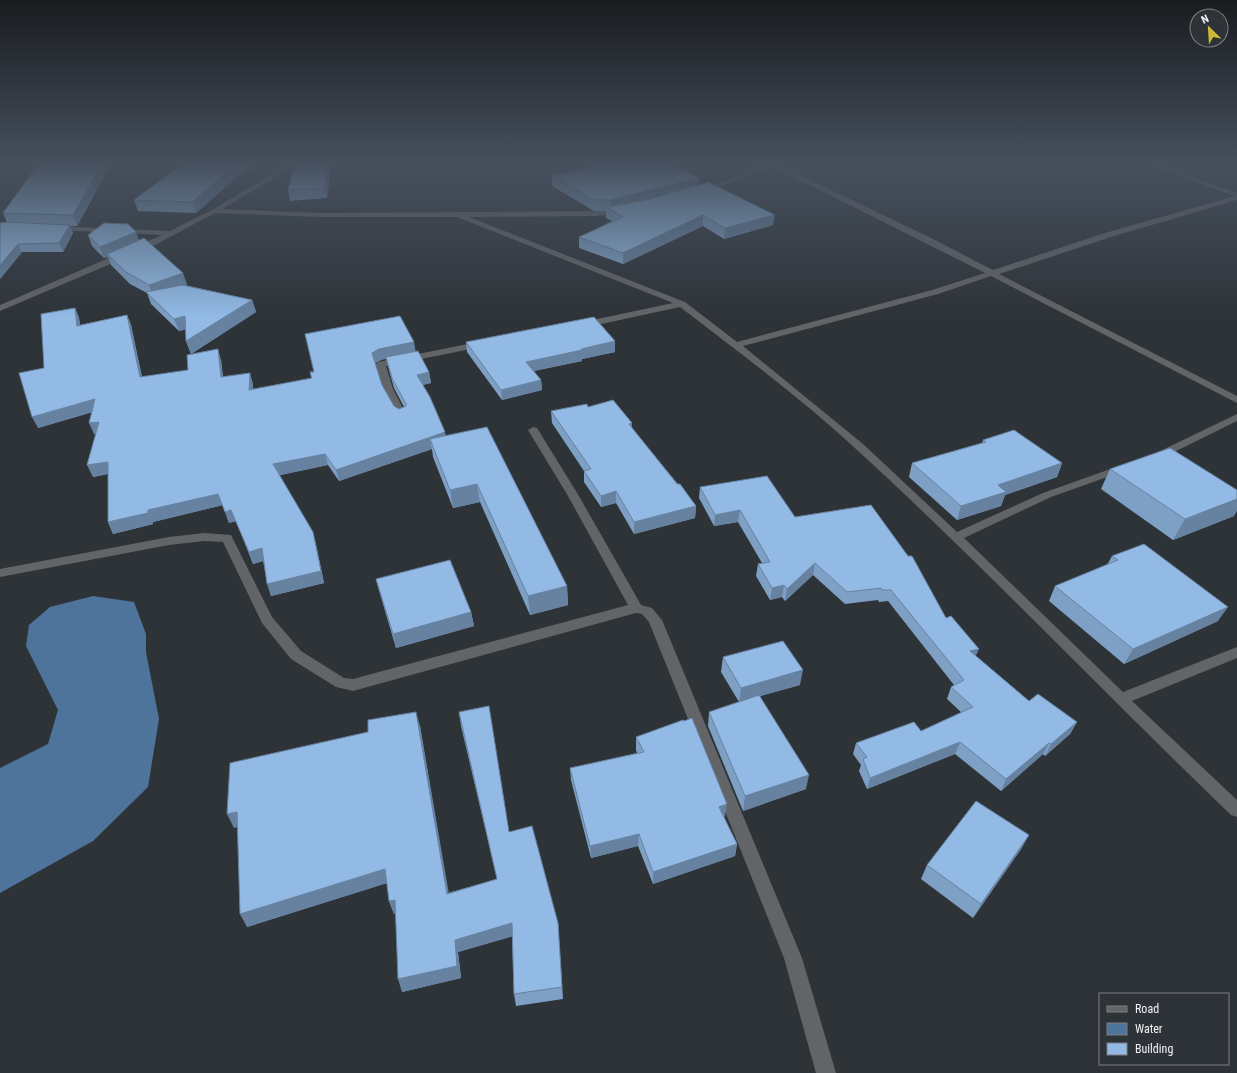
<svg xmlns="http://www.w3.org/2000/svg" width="1237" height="1073" viewBox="0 0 1237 1073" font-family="'Roboto Condensed',sans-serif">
  <rect width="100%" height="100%" fill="#2e3338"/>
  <polygon fill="#4e749b" points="93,596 134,602 146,634 146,652 159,719 148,787 93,841 0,893 0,768 48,744 58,710 26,646 29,625 50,607"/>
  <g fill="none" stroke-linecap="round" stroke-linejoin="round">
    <g fill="#626467" fill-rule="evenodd">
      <path d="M286,166h8l-72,43 99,4 302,-2v2l-2,1 -26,2 -126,1 216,85 52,40 195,-52 53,-17 -213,-107h9l148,71 64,33 112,-37 130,-37 -83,-30h10l75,27v7l-126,37 -112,37 238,122v7l-246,-127 -53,18 -195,52 120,98 94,88 86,-39 76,-27h8l1,2 -1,2 -76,27 -87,41 159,154 114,-45v11l-105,43 105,99v17l-6,-2c-126,-121 -246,-248 -375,-366 -55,-51 -116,-96 -176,-142l-97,21 -4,-3 4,-3 90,-19 -216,-86h-136l-106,-4 -60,32 -155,66v-6l162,-70 -106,-5h-3v-4l117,5 42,-21z"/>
      <polygon points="758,166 767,166 736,181 700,193 697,191 732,179"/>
      <polygon points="483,341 488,344 486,346 386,366 393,389 407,416 402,419 398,418 383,389 376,364 378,362"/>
      <polygon points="1237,414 1237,421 1162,458 1154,458 1153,456 1154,454"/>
      <polygon points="533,427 537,428 579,496 641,605 652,608 662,620 802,958 836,1073 816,1073 784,958 649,622 642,614 636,613 353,691 336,687 291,659 262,623 223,542 204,541 169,545 0,577 0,569 169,537 204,533 231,535 272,617 301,651 344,678 353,679 628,605 568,496 528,430"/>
    </g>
  </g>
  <g fill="#7ea0c5" fill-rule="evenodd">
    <polygon points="37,166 110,166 77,226 70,226 73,233 63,252 22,252 0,279 0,223 7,222 3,213"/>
    <polygon points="180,166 253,166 238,176 196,213 138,211 134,200"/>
    <polygon points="331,166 327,198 290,201 288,190"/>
    <polygon points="552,176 698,185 773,225 724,239 703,226 623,264 579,248 579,237 612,221 606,218 606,211 594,211 552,186"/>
    <polygon points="88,235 139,240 187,284 185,285 252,300 256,312 191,354 186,341 186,329 179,331 151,304 147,293 130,284 111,265 108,257 104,258 92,246"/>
    <path d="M75,308l4,10 1,7 47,-10 4,10 11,52 46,-7 33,-10 2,17 30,7v5l58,-10 -1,-7 105,-21 14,21 2,11 -9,2 24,51 121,150 1,19 -38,10 -50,-113 -27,6 -20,-51 -1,-8 -93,32 -11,-16 -49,10 37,69 8,39 -53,13 -8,-35 -10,3 -17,-43 -7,2 -6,-18 -70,17v2l-40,10 -5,-12v-48l-15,3 3,-43h-2l-2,-22 -54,16 6,-60zM386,358l2,9 6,21 10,19 -5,2 -5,-3 -12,-21 -7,-22 6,-3z"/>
    <polygon points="615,341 615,352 582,359 582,361 534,371 541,380 542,390 502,400 467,352 466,342"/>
    <polygon points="588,407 632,423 632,428 696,506 695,518 634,534 616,503 601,507 584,482 584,471 552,423 551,411"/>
    <polygon points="983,440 1062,463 1057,477 1005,495 1001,506 957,520 909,477 912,463 982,443"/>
    <polygon points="1110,469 1234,516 1173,540 1101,489"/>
    <polygon points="700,487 795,517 946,618 976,656 1029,701 1077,722 1070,734 1045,756 1043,754 1001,791 955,754 867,789 859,771 861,765 853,754 856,743 921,731 962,713 947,699 951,687 954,685 888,601 879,602 878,600 845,604 813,575 785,601 782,597 770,600 756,576 758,564 762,563 738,522 714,526 699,498"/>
    <polygon points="1112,556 1218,621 1124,664 1049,601 1055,586 1107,565"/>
    <polygon points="376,579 471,612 474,626 396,648 380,594"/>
    <polygon points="723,657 800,685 760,696 806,789 743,811 708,726 709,712 739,702 721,672"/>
    <polygon points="459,712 509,832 558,923 563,999 516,1006 514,994 512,936 458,952 461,978 402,992 395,914 394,914 389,901 387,883 247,927 237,827 234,828 420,726 448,893 497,879 461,726"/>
    <polygon points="636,737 725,816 724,817 737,844 735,856 653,884 638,846 591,858 571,780 570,768 637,753 636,750"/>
    <polygon points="1029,835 1021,849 973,918 921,879 927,865"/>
  </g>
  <g fill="#6682a0">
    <polygon points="101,166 110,166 77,226 73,215"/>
    <polygon points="235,166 253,166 238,176 196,213 192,202"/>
    <polygon points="328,166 331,166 327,198 324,188"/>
    <polygon points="699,178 698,188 610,209 610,200"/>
    <polygon points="703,215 703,226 623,264 623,253"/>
    <polygon points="775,215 773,225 724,239 725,228"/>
    <polygon points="70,225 73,233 63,252 59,243"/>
    <polygon points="136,232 140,243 107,254 108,257 104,258 100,247"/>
    <polygon points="18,244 22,252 0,279 0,265"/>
    <polygon points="183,273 187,284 153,297 149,285"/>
    <polygon points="252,300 256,312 191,354 186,341"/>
    <polygon points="75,308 79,318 81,336 77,326"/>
    <polygon points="127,315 131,325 144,388 140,377"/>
    <polygon points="185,316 189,329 179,331 174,319"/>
    <polygon points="615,341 615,352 582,359 582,361 527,372 526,362"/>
    <polygon points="414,342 416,353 381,360 375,363 372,353 379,349"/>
    <polygon points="218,349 221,360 224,388 221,377"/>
    <polygon points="429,372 431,383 419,386 417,375"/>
    <polygon points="250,373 253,384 252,401 249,390"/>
    <polygon points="541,380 542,390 502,400 501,390"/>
    <polygon points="95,399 100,410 38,428 32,417"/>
    <polygon points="99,422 104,433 94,434 89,423"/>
    <polygon points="632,423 632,434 629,424"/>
    <polygon points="445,432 447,443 430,439 432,449 339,481 336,470"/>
    <polygon points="325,454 328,465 277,476 273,464"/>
    <polygon points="108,462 113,473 93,477 87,465"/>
    <polygon points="1062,463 1057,477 1005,495 1001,506 957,520 961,506 998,485"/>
    <polygon points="477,484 480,502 453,508 450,490"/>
    <polygon points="616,491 616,503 601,507 601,496"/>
    <polygon points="218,494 223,505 153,522 153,524 113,534 108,522 148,510"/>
    <polygon points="1237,499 1237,511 1234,516 1173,540 1185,519"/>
    <polygon points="696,506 695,518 634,534 634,522"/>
    <polygon points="231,510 236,521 229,523 225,512"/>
    <polygon points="740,510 738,522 714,526 715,515"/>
    <polygon points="313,532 316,544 324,583 271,596 267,584"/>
    <polygon points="262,548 266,560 253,564 249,552"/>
    <polygon points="815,563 813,575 785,601 787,589"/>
    <polygon points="784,585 782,597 770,600 772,588"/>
    <polygon points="567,586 568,605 530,615 528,596"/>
    <polygon points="1228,607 1218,621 1124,664 1133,649"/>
    <polygon points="471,612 474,626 396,648 393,634"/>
    <polygon points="979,649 974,660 970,651"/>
    <polygon points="803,670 800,685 739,702 741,688"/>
    <polygon points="416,712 420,726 451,906 447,894"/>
    <polygon points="1077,722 1070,734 1045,756 1051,744"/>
    <polygon points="960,742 955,754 867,789 870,778"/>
    <polygon points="1049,743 1043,754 1001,791 1006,779"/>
    <polygon points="809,775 806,789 743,811 745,796"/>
    <polygon points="727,804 725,816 717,819 719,807"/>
    <polygon points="237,812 243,825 234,828 227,814"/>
    <polygon points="639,834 638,846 591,858 590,846"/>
    <polygon points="1029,835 1021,849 973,918 981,904"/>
    <polygon points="737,844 735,856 653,884 653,872"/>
    <polygon points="385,869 390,882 247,927 240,914"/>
    <polygon points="395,900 399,913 394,914 389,901"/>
    <polygon points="512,923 514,936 458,952 461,978 402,992 398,979 455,940"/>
    <polygon points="558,923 559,936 563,999 562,987"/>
  </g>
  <g fill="#92bae5" stroke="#6682a0">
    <polygon points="37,166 101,166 73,215 3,213"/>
    <polygon points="180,166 235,166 192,202 134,200"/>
    <polygon points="294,166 328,166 324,188 288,190"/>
    <polygon points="597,166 669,166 671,168 676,166 699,178 610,200 594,200 552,176"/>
    <polygon points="708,182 775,215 725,228 703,215 623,253 579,237 623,217 606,207 650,199"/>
    <polygon points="6,222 70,225 59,243 18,244 0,265 0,223"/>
    <polygon points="104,223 128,224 136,232 100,247 88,235"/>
    <polygon points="144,238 183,273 149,285 126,272 107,254"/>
    <polygon points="182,285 252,300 186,341 185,316 174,319 146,292"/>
    <polygon points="75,308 77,326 127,315 140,377 188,370 187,355 218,349 221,377 250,373 249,390 312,378 310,372 314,372 305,334 400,316 414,342 379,349 372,353 382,385 394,406 399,409 406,406 406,404 392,378 386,357 418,351 429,372 417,375 430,397 445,432 336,470 325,454 273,464 313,532 321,571 267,584 262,548 249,552 231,510 225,512 218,494 148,510 148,513 108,522 108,462 87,465 99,422 89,423 95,399 32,417 19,373 44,368 41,314"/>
    <polygon points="594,317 615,341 581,349 582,350 526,362 541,380 501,390 466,342"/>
    <polygon points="613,400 632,423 629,424 677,484 680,484 696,506 634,522 616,491 601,496 584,471 591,469 551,411 587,404 588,407"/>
    <polygon points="487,427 567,586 528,596 477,484 450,490 430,439"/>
    <polygon points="1014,430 1062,463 998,485 1006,492 961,506 912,463 986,442 983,440"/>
    <polygon points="1170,448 1237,490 1237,499 1185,519 1110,469"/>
    <polygon points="767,476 795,517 871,505 908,556 912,556 946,618 951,616 979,649 970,651 1029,701 1038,694 1077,722 1051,744 1049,743 1006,779 960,742 870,778 863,759 867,757 856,743 914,722 921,731 973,707 951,687 964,680 891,590 882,590 881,588 847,592 815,563 787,589 784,585 772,588 758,564 770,562 740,510 715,515 700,487"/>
    <polygon points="1144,544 1228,607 1133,649 1055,586 1118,560 1112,556"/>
    <polygon points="450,560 471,612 393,634 376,579"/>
    <polygon points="783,641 803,670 741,688 723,657"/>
    <polygon points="759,695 809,775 745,796 709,712"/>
    <polygon points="489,706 509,832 532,826 558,923 562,987 514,994 512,923 455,940 457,966 398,979 395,900 389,901 385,869 240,914 237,812 227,814 230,763 368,732 368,720 416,712 447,894 497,879 459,712"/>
    <polygon points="692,718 727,804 719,807 737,844 653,872 639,834 590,846 570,768 644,752 636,737 683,720 684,721"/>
    <polygon points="976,801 1029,835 981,904 927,865"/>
  </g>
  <linearGradient id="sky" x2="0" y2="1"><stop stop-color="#191c1f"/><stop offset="0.52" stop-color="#46505e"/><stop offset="1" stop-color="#46505e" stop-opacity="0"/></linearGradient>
  <rect width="1237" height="317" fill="url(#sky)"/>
  <rect x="1099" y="993" width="130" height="72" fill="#2e3338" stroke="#7c8084"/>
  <rect x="1107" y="1006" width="20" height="6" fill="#626467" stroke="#7c8084"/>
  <text x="1135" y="1013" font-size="12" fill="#f0f3f7">Road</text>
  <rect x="1107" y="1023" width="20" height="12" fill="#4e749b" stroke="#7c8084"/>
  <text x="1135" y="1033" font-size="12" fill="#f0f3f7">Water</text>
  <rect x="1107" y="1043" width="20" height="12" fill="#92bae5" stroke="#7c8084"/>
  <text x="1135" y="1053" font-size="12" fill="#f0f3f7">Building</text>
  <g transform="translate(1209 28) rotate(335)"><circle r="19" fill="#2e3338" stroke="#7c8084"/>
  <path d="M0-3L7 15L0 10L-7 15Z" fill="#cdb938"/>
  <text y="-6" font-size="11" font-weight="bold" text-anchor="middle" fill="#f0f3f7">N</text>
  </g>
</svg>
